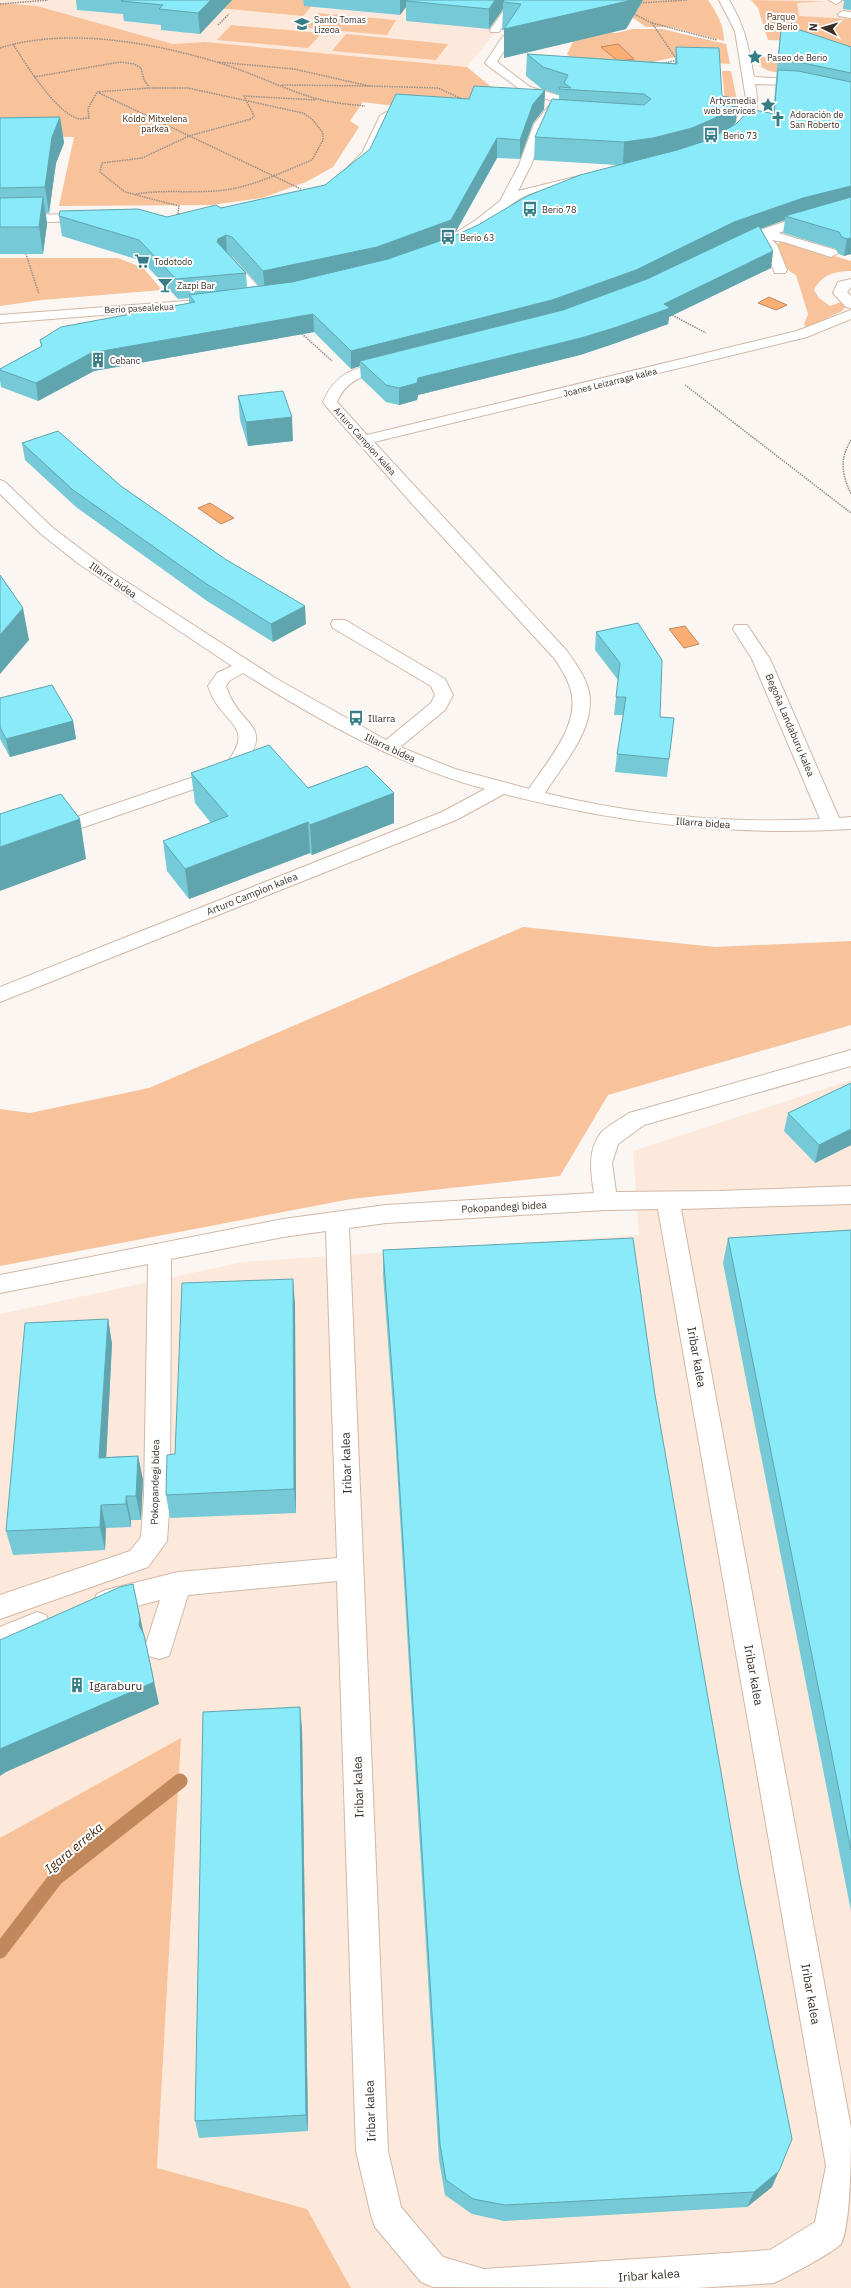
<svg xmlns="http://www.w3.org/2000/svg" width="851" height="2288" viewBox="0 0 851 2288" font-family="'IBM Plex Sans',sans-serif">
  <rect width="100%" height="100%" fill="#fbf6f2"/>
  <g fill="#fce9db">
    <polygon points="0,0 522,0 467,67 205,42 173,44 37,6 0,3"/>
    <polygon points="826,0 851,0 851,19 799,17 797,3 827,1"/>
    <polygon points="851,1080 851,2288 351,2288 307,2209 157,2168 181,1739 0,1838 0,1314 243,1262 639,1235 633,1151"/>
  </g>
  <g fill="#f8c29b">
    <polygon points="201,0 317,0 303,16 196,6"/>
    <path d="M631,0h77c9,13 16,25 16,41l-53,-14h-25l-21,-15z"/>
    <polygon points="751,0 828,1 797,3 799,16 851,19 851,57 804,41 768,40 758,8"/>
    <polygon points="0,3 37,6 173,44 205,42 467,67 501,95 505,101 402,107 363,102 350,121 359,127 333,167 306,182 262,198 211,205 59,206 74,137 0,136"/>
    <polygon points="318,13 396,20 387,35 306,28"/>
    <polygon points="231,25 322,33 308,48 217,40"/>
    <polygon points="633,29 662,29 726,44 730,64 717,63 683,55 594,76 567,54 579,30 616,33"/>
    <polygon points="346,34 448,44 436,60 332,51"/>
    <polygon points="757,54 817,79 769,71 758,65"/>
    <polygon points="722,71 731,71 737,101 725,101"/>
    <path d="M783,241l68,20v10c-16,0 -30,4 -37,19l5,8 11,8 11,-4 4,5 -3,4 -36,17 -2,-4 4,-10 -12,-39c-13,-7 -17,-17 -21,-30z"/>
    <polygon points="0,258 118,258 143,268 162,290 42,300 0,306"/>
    <polygon points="523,927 715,947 851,941 851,1025 608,1095 560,1176 351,1199 0,1266 0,1109 30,1113 149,1088"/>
    <polygon points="181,1738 157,2168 307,2209 351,2288 0,2288 0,1838"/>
  </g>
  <g fill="#fbae73" stroke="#c1885c">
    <polygon points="618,44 634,59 618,61 601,47"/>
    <polygon points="769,297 787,305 776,310 758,303"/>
    <polygon points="210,503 234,518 221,524 198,508"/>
    <polygon points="685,626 699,644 684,648 669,629"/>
  </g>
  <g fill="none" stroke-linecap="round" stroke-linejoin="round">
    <polyline stroke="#c1885c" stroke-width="15" points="0,1951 56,1878 180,1781"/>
    <g stroke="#d1b8a7" stroke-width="2">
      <g id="minor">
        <polygon points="511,0 521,0 499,32 491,32 490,30"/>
        <path d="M719,0h10c17,29 19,45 25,77l42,2 55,12v6l-55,-12 -41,-1c5,26 2,32 -17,52h-8l-2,-3 14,-14 5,-14 -12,-74z"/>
        <polygon points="829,0 841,0 841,1 836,4"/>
        <polygon points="843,11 851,12 851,18 839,16 838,14"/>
        <path d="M507,35l5,3 -15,24 33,25 34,10 2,2 -20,26 -15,40 -13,26 65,-16 6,4 -2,3c-22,5 -52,6 -71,19 -15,10 -49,46 -67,42l-1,-3 1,-3 27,-17 24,-19 19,-36 15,-41 19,-23 -31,-10 -35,-26 -2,-2 18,-27z"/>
        <polygon points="386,112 392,116 373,155 354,175 346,175 344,172 346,169 362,153 380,116"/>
        <polygon points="851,203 851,211 778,233 836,250 838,253 831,257 784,242 772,240 777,245 787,270 785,273 775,273 764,247 757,240 734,248 727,244 729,241 801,216"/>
        <polygon points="89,214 94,215 95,218 94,221 0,223 0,215"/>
        <polygon points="227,257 232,258 266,295 268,298 266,301 256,301 222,264 220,261"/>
        <polygon points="851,279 851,287 847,292 851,296 851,308 846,307 833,293 838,282"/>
        <polygon points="199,300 204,301 206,304 204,307 0,323 0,315"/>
        <path d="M851,310v9l-44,18 -433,105 193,209c8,12 19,26 22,41 7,37 -26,72 -44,101 89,22 184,31 275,26l-68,-160 -19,-30 2,-4h12l23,34 69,159 12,-1v12c-120,7 -231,-5 -347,-35l-48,26 -456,182v-15l442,-175 43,-23c-88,-24 -165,-68 -242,-116l-14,8 -3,5c14,45 55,37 9,89l-235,81v-13l223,-76c37,-43 -2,-40 -15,-81l9,-13 15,-7 -153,-102 -38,-30 -41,-40v-14l5,2 48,46 57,43 167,108 109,61 45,-37 4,-8 -4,-9 -98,-58 -2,-4 2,-4h12l100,59 8,16 -8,15 -45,37 55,22 74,20c18,-28 51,-63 42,-98 -3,-12 -10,-23 -17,-33l-140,-152 -89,-101 -2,-3c13,-32 36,-35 67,-42l5,1 2,3 -2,3c-24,7 -47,9 -58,35l30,33 430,-104z"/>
        <path d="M851,1050v16l-207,59 -26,19 -6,19 4,29 104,-1 131,-5v18l-170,5 170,919c0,24 0,98 -10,116 -7,8 -56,34 -67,39l-78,5 -263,-1 -12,-5 -46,-55 -4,-12 -15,-64 -19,-570 -149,14 -19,61 -10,3 -10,-3 -4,-9 15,-47 -54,14 -9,-4 -4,-8 4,-8 9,-4 72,-18 159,-14 -11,-327 -43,6 -112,22 -1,237 -3,45 -19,26 -148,52v-24l130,-44 11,-14 3,-41 4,-232 -148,29v-18l283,-56 103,-14 208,-12c-3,-18 -7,-44 7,-60 7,-8 20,-14 28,-20zM658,1209l168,957 -11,56 -45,28 -286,19 -41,-12 -42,-50 -13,-56 -39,-923 37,-5 220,-13z"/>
        <polygon points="37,1612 46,1615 50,1624 46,1633 0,1652 0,1627"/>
      </g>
    </g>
    <g stroke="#968f89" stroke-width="1.5" stroke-dasharray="1.5 1" stroke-linecap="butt">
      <polyline points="638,3 688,0"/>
      <polyline points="0,4 48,0"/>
      <polyline points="632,13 652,23 717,40"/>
      <polyline points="652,23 677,60 661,64"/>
      <polyline points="218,25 229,14"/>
      <path d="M13,44c12,19 44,71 67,75 2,0 6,-1 9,-1l-1,-9 9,-17"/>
      <path d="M0,48c69,-22 162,-4 229,18 29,10 56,23 85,32 17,5 34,6 51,8"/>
      <polyline points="217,62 294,69 369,86 281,85"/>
      <polyline points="34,77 120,62 134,64 141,68 144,80 149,87"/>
      <polyline points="369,86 438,88 462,99"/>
      <path d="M97,92l52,-4h39l115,25 9,6 11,14v7l-11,20c-28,11 -57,26 -87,30 -30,4 -59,-1 -89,4"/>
      <polyline points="99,93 301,189"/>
      <polyline points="178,214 179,206 125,192 100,172 102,163 142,158 189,136 251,119 254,116 244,96 316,100"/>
      <polyline points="25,251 39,294"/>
      <polyline points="670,314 706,333"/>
      <polyline points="300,332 332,361"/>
      <polyline points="685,385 851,513"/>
      <path d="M851,440c-12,20 -9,34 0,54"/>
    </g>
    <use href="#minor" fill="#fff" fill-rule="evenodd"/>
  </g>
  <g fill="#76c9d6" fill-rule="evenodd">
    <polygon points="76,0 232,0 200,34 161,30 161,25 124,21 123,14 77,10"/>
    <polygon points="303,0 643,0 626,29 504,58 504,30 502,30 503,9 489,29 406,21 406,7 400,15 304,6"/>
    <polygon points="842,0 851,0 851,10 843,9 844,1"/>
    <path d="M781,30l70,17v207l-7,2 -5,-2 -3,-5 -53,-16 2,-13 -25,9 13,22 -2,17 -102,49 -1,7 -52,19 -36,12 -162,40 -1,5 -18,5 -13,-3 -25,-24 -1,-12 -9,3 -37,-37 -220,39 -56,30 -37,-14 -1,-7v-11l41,-22 -1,-7 149,-37v-5l-11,1 -36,-38 -80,-25 -3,-20 108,1 54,-9 104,-23 144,-86 76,-9 -3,-1 -16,-13 1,-22 148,9 1,-16 46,49 14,26 -4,5 41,-13 6,-69zM545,90l14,5v4l-24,38 -1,23 83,5 -139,60 -25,12 44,-79 23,1 13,-36 11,-14zM231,256l2,1 26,29 -12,1 -1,-14z"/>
    <polygon points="60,117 64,143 56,163 49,213 46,213 47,224 43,254 0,254 0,118"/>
    <polygon points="238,396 293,441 248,446 240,420"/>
    <polygon points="22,443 121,486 306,624 273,642 207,601 76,507 25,460"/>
    <polygon points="638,623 660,717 674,718 667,777 615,772 617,754 624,715 614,715 618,680 595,650 596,632"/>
    <polygon points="0,698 73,721 76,739 10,757 0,739"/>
    <polygon points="191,773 308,788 394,793 394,823 312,855 310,853 189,899 167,871 163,841 211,823 195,803"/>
    <polygon points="851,1083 851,1145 815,1163 784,1131 788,1113"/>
    <polygon points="851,1230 851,1911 723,1263 728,1238"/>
    <polygon points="383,1250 655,1395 772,2187 747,2207 504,2221 472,2214 445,2195 439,2160 395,1435 383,1275"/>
    <polygon points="295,1304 296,1513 170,1518 166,1495 175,1454"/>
    <polygon points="108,1319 112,1344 106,1457 138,1456 143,1480 141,1520 131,1520 131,1527 106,1528 105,1550 13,1555 6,1531"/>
    <polygon points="302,1728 308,2131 199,2138 195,2121"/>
  </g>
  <g fill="#60a4ae">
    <polygon points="211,0 232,0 200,34 198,13"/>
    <polygon points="400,0 411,0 406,1 406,7 400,15"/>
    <polygon points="495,0 508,0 503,2 503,9 489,29 489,9"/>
    <polygon points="629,0 643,0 626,29 504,58 504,29"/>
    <polygon points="545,90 544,109 533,123 520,159 520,140 533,104"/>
    <polygon points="739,99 736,122 728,131 710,142 623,166 624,142"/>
    <polygon points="60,117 64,143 56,163 49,213 45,187 52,137"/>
    <polygon points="497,138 497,158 451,240 378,268 265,291 263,271"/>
    <polygon points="851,186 851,199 785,216 785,220 732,239 634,287 552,318 360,361 360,366 351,369 351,351 734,222 803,198"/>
    <polygon points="43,197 47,224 43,254 39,227"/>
    <polygon points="226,235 227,256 217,242 218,239"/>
    <polygon points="851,238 851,254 844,256 847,239"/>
    <polygon points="773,251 771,268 669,317 668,324 616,343 580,355 418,395 417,400 399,405 399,388 418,378 664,304"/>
    <polygon points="313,314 314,332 94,371 38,401 36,383 91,353"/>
    <polygon points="292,417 293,441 248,446 246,422"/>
    <polygon points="305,606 306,624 273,642 271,624"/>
    <polygon points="23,608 29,640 0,674 0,635"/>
    <polygon points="73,721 76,739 10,757 6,739"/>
    <polygon points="394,793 394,823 312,855 310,825"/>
    <polygon points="80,819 86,859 0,891 0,847"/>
    <polygon points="308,822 310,853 189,899 185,869"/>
    <polygon points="851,1129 851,1145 815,1163 819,1145"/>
    <polygon points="293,1279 295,1304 296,1513 294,1489"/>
    <polygon points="108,1319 112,1344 105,1482 99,1458"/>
    <polygon points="138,1456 143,1480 141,1520 136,1496"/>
    <polygon points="126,1496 131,1520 131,1527 126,1504"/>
    <polygon points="101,1505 106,1528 105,1550 100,1527"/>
    <polygon points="133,1584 159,1704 6,1772 0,1776 0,1749 139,1625"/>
    <polygon points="300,1707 302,1728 308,2131 306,2115"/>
    <polygon points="779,2171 772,2187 747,2207 754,2192"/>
  </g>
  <g fill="#89eaf9" stroke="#60a4ae">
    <polygon points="123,0 211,0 198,13 159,9 163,5 121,1"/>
    <polygon points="407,0 495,0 489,9 406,1"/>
    <polygon points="504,0 629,0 628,1 504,29 521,4 503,2"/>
    <polygon points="781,30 800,30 851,47 851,73 798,62 778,61"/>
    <polygon points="676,47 719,48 722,96 739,99 731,108 713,119 692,128 653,138 624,142 535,137 552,99 644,105 651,99 644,94 559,89 560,87 571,88 564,83 568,75 543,67 527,54 677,64"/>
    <polygon points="778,70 798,71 851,82 851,186 803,198 734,222 636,270 552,300 351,351 313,314 91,353 36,383 0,370 0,369 42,346 40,340 61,327 195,302 189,295 292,282 388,259 454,236 478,225 527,196 580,175 677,150 708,140 736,124 751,109 774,114"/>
    <polygon points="474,86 545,90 533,104 520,140 497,138 451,220 377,247 263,271 232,237 226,235 218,239 217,242 246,273 176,279 139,240 59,216 60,211 138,209 167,217 216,205 221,208 325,185 370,149 396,94 469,99"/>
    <polygon points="60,117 52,137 45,187 0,188 0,118"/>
    <polygon points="43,197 39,227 0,227 0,198"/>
    <polygon points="851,197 851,238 847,239 842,237 839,232 785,216"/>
    <polygon points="759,226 773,251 664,304 670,308 617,327 581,338 418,378 417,383 399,388 386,385 360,361 563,310 647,279"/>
    <polygon points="283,391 292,417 246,422 238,396"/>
    <polygon points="58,431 121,486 225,559 305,606 271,624 205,583 73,490 22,443"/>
    <polygon points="0,575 23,608 0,635"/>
    <polygon points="638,623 662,660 660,717 674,718 669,759 617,754 626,697 616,697 620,663 596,632"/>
    <polygon points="52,685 73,721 6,739 0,727 0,698"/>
    <polygon points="269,745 308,788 367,766 394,793 310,825 308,822 185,869 163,841 228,816 191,773"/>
    <polygon points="61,794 80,819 0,847 0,814"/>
    <polygon points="851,1083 851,1129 819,1145 788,1113"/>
    <polygon points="851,1230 851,1850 728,1238"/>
    <polygon points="633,1238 655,1395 739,1875 792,2139 779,2171 754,2192 505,2205 473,2199 446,2180 440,2144 395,1411 383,1250"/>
    <polygon points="293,1279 294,1489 166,1495 167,1455 175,1454 182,1283"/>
    <polygon points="108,1319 99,1458 138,1456 136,1496 126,1496 126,1504 101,1505 100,1527 6,1531 25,1323"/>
    <polygon points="133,1584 140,1618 139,1625 144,1635 154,1682 0,1749 0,1640 120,1587"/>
    <polygon points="300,1707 306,2115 195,2121 203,1712"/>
  </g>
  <defs>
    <g id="school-bare" transform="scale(1.2)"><path d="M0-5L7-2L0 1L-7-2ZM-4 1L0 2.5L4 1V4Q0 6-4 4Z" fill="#367d88" stroke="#fff" stroke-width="2.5" paint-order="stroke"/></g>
    <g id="sight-bare" transform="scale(1.2)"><path d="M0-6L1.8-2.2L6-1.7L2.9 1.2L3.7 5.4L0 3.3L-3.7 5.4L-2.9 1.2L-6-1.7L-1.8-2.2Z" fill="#367d88" stroke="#fff" stroke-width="2.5" paint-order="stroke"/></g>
    <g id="church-bare" transform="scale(1.2)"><path d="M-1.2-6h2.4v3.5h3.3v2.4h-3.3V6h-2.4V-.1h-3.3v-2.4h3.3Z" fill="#367d88" stroke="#fff" stroke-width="2.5" paint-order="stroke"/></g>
    <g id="bus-bare" transform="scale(1.2)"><path d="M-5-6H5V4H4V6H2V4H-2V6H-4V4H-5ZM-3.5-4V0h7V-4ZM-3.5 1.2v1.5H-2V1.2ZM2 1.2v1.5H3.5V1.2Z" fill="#367d88" stroke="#fff" stroke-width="2.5" paint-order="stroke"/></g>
    <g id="supermarket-bare" transform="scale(1.2)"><path d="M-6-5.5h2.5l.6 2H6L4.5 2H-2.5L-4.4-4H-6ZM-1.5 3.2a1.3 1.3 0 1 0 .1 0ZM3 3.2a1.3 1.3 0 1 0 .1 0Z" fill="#367d88" stroke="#fff" stroke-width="2.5" paint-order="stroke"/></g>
    <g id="bar-bare" transform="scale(1.2)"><path d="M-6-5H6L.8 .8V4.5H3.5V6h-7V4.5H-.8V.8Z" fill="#367d88" stroke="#fff" stroke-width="2.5" paint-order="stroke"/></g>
    <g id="building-bare" transform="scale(1.2)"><path d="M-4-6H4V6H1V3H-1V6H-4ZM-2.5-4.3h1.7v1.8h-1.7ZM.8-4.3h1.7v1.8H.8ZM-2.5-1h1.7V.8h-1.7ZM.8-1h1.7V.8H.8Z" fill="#367d88" stroke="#fff" stroke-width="2.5" paint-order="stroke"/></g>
  </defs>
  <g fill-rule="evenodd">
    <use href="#school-bare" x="302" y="24"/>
    <use href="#sight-bare" x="755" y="57"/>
    <use href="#sight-bare" x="768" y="105"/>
    <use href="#church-bare" x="778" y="119"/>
    <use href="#bus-bare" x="711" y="135"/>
    <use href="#bus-bare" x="530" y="209"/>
    <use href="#bus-bare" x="448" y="237"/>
    <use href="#supermarket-bare" x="142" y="261"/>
    <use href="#bar-bare" x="165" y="285"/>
    <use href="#building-bare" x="98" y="360"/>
    <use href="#bus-bare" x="356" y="718"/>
    <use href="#building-bare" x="77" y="1685"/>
  </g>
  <g text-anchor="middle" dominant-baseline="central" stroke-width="4" stroke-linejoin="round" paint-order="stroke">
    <g font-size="9" fill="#47280f" stroke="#fff">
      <text x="781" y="16">Parque<tspan x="781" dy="10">de Berio</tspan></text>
      <text x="155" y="118">Koldo Mitxelena<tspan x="155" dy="10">parkea</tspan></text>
    </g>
    <g font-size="9" fill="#392f28" stroke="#fff" text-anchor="start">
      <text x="314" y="19">Santo Tomas<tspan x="314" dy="10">Lizeoa</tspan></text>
      <text x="767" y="57">Paseo de Berio</text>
      <text x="756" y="100" text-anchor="end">Artysmedia<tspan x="756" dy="10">web services</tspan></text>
      <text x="790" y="114">Adoración de<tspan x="790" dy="10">San Roberto</tspan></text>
      <text x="723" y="135">Berio 73</text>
      <text x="542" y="209">Berio 78</text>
      <text x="460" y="237">Berio 63</text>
      <text x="154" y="261">Todotodo</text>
      <text x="177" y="285">Zazpi Bar</text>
      <text x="110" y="360">Cebanc</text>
    </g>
    <g font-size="9" fill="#392f28" stroke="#fff">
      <text transform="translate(139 308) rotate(-3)">Berio pasealekua</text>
      <text transform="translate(610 382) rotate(-14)">Joanes Leizarraga kalea</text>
      <text transform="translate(365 441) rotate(48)">Arturo Campion kalea</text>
    </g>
    <g font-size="10" fill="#392f28" stroke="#fff">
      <text transform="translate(113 580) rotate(35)">Illarra bidea</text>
      <text transform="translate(790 725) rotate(67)">Begoña Landaburu kalea</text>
      <text transform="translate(390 748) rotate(25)">Illarra bidea</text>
      <text transform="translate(703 823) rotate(4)">Illarra bidea</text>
      <text transform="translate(252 894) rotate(-22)">Arturo Campion kalea</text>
      <text transform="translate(504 1207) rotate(-3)">Pokopandegi bidea</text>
      <text transform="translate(155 1482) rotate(-89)">Pokopandegi bidea</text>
    </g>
    <g font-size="10" fill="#392f28" stroke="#fff" text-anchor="start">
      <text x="368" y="718">Illarra</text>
    </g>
    <g font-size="12" fill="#392f28" stroke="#fff">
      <text transform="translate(697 1357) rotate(80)">Iribar kalea</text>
      <text transform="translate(346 1463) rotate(-92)">Iribar kalea</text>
      <text transform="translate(754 1675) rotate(80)">Iribar kalea</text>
      <text transform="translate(358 1787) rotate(-92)">Iribar kalea</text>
      <text transform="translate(811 1994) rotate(80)">Iribar kalea</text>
      <text transform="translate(370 2111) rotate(-92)">Iribar kalea</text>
      <text transform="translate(649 2275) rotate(-4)">Iribar kalea</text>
    </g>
    <g font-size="12" fill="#392f28" stroke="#fff" text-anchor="start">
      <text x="89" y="1685">Igaraburu</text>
    </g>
    <g font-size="13" font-style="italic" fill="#472910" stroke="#fff">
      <text transform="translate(74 1848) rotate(-40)">Igara erreka</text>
    </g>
  </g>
  <g transform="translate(823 28) rotate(275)" stroke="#ffffff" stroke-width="3" paint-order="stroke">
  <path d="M0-3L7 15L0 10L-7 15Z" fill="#392f28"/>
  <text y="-6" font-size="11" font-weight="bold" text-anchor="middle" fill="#392f28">N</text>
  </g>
</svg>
